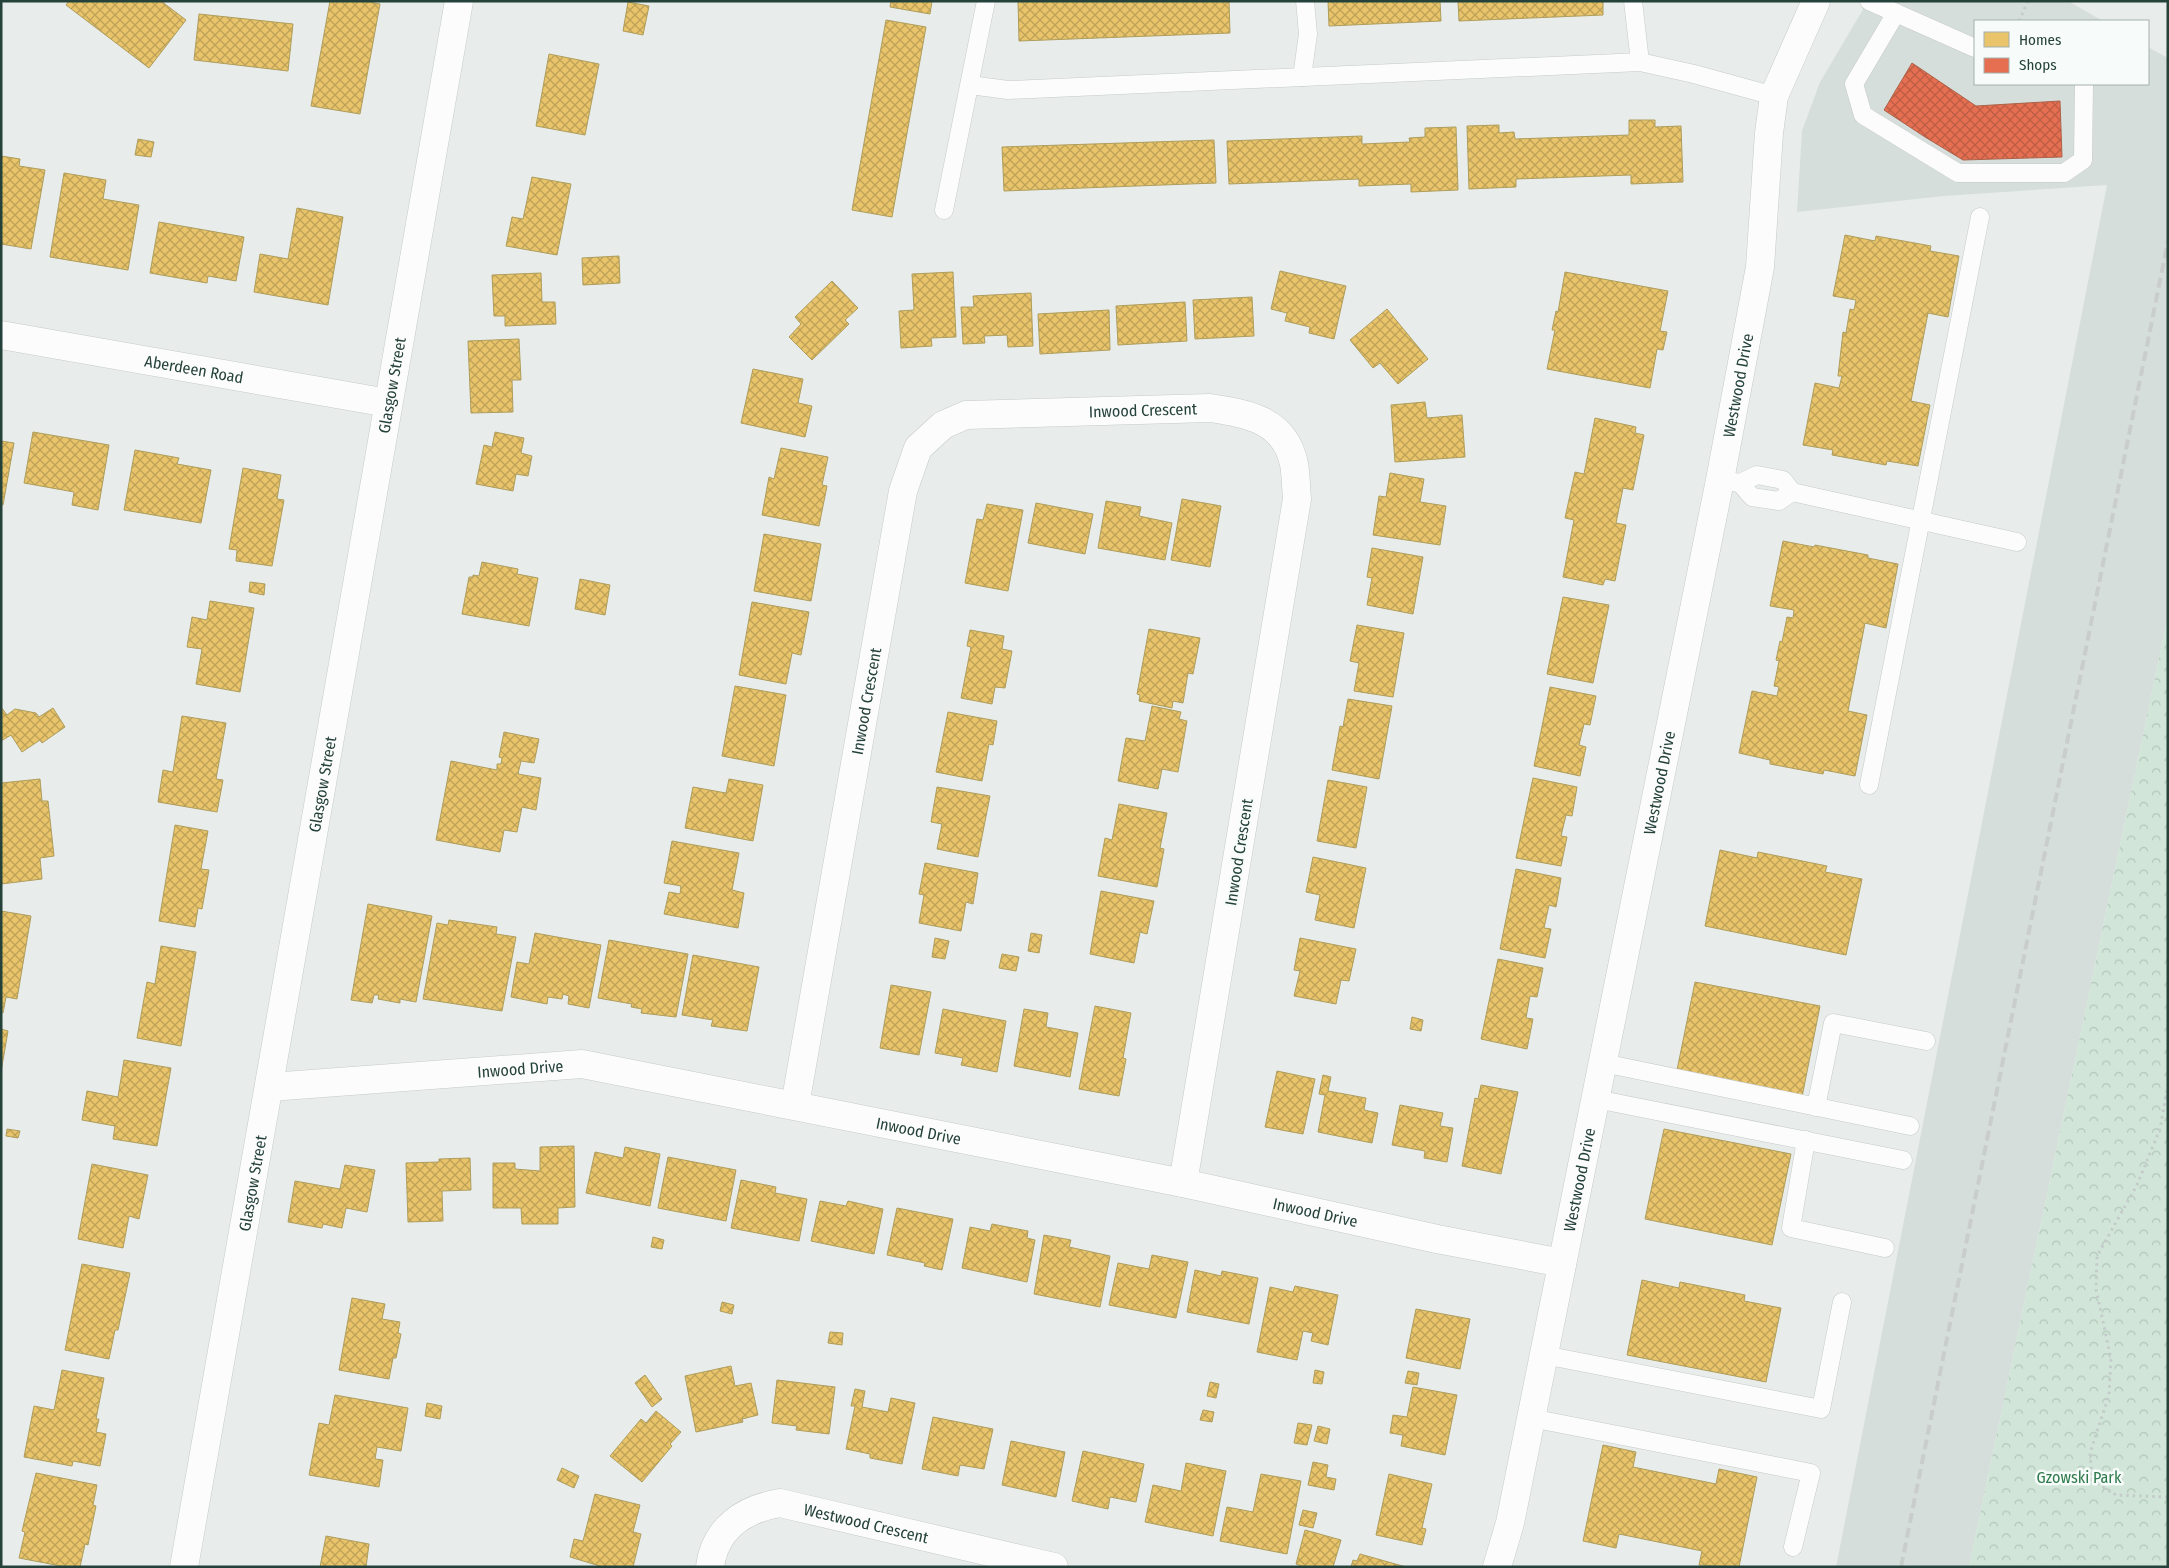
<svg xmlns="http://www.w3.org/2000/svg" width="2169" height="1568" viewBox="0 0 2169 1568" font-family="'Fira Sans Condensed',sans-serif">
  <defs>
    <pattern id="park-crowns" width="20" height="18" patternUnits="userSpaceOnUse" patternTransform="scale(1.25)"><rect width="20" height="18" fill="#d1e6d8"/><path d="M2 6a3 3 0 1 1 6 0M12 15a3 3 0 1 1 6 0" fill="none" stroke="#b3c6ba"/></pattern>
    <pattern id="homes-cross-hatch" width="8" height="8" patternUnits="userSpaceOnUse" patternTransform="scale(1.25)"><rect width="8" height="8" fill="#e9c46a"/><path d="M0 0l8 8M0 8l8-8" fill="none" stroke="#bda158"/></pattern>
    <pattern id="shops-cross-hatch" width="8" height="8" patternUnits="userSpaceOnUse" patternTransform="scale(1.25)"><rect width="8" height="8" fill="#e76f51"/><path d="M0 0l8 8M0 8l8-8" fill="none" stroke="#bb5d44"/></pattern>
  </defs>
  <rect width="100%" height="100%" fill="#e8edeb"/>
  <polygon fill="#d6dedb" points="1868,1 2068,1 2103,21 1975,21 1975,84 2148,84 2148,47 2168,58 2168,616 1969,1567 1836,1567 2107,185 1944,196 1797,212 1802,131 1820,82"/>
  <polygon fill="url(#park-crowns)" points="2168,616 2168,1567 1969,1567"/>
  <g fill="url(#homes-cross-hatch)" stroke="#ae9d5c">
    <polygon points="69,1 161,1 186,20 149,68 66,5"/>
    <polygon points="330,1 364,1 380,4 360,114 311,106"/>
    <polygon points="891,1 932,1 930,14 890,7"/>
    <polygon points="1018,1 1229,1 1230,33 1019,41"/>
    <polygon points="1328,1 1440,1 1441,21 1329,26"/>
    <polygon points="1458,1 1603,1 1603,15 1459,21"/>
    <polygon points="628,2 649,6 643,35 623,31"/>
    <polygon points="199,14 293,24 288,71 194,60"/>
    <polygon points="886,20 926,27 892,217 852,210"/>
    <polygon points="549,54 599,64 585,135 536,126"/>
    <polygon points="1629,120 1655,120 1655,127 1681,126 1683,182 1631,184 1631,175 1516,179 1516,187 1469,189 1467,126 1499,125 1499,133 1514,132 1515,139 1629,135"/>
    <polygon points="1456,127 1458,190 1411,192 1411,184 1359,186 1359,179 1229,184 1227,141 1362,136 1362,144 1410,142 1409,138 1425,137 1425,128"/>
    <polygon points="138,139 154,142 151,157 135,155"/>
    <polygon points="1214,140 1216,183 1004,191 1002,147"/>
    <polygon points="1,156 20,159 19,166 45,170 31,249 1,244"/>
    <polygon points="64,173 106,180 103,199 139,205 128,270 50,257"/>
    <polygon points="532,177 571,184 557,255 506,246 512,217 523,219"/>
    <polygon points="297,208 343,217 328,305 254,292 260,254 288,259"/>
    <polygon points="159,222 244,237 236,281 208,276 207,283 150,273"/>
    <polygon points="1845,235 1875,241 1876,236 1931,246 1930,251 1959,256 1948,317 1928,313 1911,401 1930,405 1918,466 1887,461 1886,465 1832,455 1833,450 1803,445 1815,383 1839,388 1842,376 1838,376 1843,332 1846,333 1850,309 1854,310 1856,300 1833,296"/>
    <polygon points="619,256 620,283 583,285 582,258"/>
    <polygon points="1280,271 1346,286 1334,339 1309,333 1310,327 1285,321 1287,313 1271,309"/>
    <polygon points="953,272 956,337 931,338 932,346 901,348 899,311 914,310 912,274"/>
    <polygon points="1565,272 1668,291 1660,331 1667,332 1663,350 1657,349 1650,388 1547,369 1555,330 1552,330 1556,311 1558,312"/>
    <polygon points="541,273 542,302 555,302 556,324 505,326 505,316 494,316 492,275"/>
    <polygon points="832,281 858,308 845,320 849,324 812,360 789,337 801,324 795,317"/>
    <polygon points="1031,293 1033,346 1008,347 1007,335 984,336 985,343 963,344 961,307 974,307 973,296"/>
    <polygon points="1252,297 1254,336 1195,339 1193,300"/>
    <polygon points="1185,302 1187,341 1118,345 1116,306"/>
    <polygon points="1387,309 1428,359 1398,384 1380,363 1373,368 1350,340"/>
    <polygon points="1109,310 1110,350 1040,354 1038,314"/>
    <polygon points="519,339 521,380 512,380 513,412 471,413 468,341"/>
    <polygon points="753,369 803,379 798,403 812,406 805,437 741,423"/>
    <polygon points="1425,402 1427,418 1462,415 1465,457 1395,462 1391,405"/>
    <polygon points="1595,418 1636,427 1635,433 1644,435 1633,490 1623,488 1616,523 1626,525 1615,581 1605,579 1603,585 1563,577 1574,520 1565,518 1575,472 1584,474"/>
    <polygon points="33,432 109,445 98,510 72,505 74,492 24,483"/>
    <polygon points="495,432 524,438 521,453 532,456 528,476 516,474 513,491 476,484 484,445 492,447"/>
    <polygon points="1,441 14,443 3,505 1,505"/>
    <polygon points="781,448 828,457 822,485 827,486 819,526 762,515 769,477 774,479"/>
    <polygon points="135,450 179,458 177,464 211,470 201,523 124,510"/>
    <polygon points="243,468 281,475 277,499 284,500 272,566 236,561 237,550 229,549"/>
    <polygon points="1390,473 1424,479 1420,502 1446,506 1440,545 1373,535 1379,496 1386,497"/>
    <polygon points="1182,499 1221,506 1210,567 1171,560"/>
    <polygon points="1106,501 1141,507 1139,516 1172,523 1165,560 1098,548"/>
    <polygon points="1036,503 1093,514 1085,554 1028,543"/>
    <polygon points="987,504 1023,510 1008,591 965,583 977,519 983,520"/>
    <polygon points="764,534 821,544 811,601 754,591"/>
    <polygon points="1783,541 1814,547 1815,545 1868,555 1868,558 1898,564 1886,628 1865,623 1848,711 1867,715 1855,776 1824,770 1823,774 1770,764 1770,760 1739,753 1752,691 1777,696 1779,687 1774,686 1779,661 1776,660 1780,641 1782,642 1787,617 1793,618 1794,610 1770,606"/>
    <polygon points="1372,548 1423,557 1413,614 1367,605 1372,578 1367,577"/>
    <polygon points="482,562 518,569 517,574 538,578 529,626 462,614 469,577 473,577 473,575 479,576"/>
    <polygon points="580,579 610,585 605,615 575,609"/>
    <polygon points="250,582 265,584 264,595 249,592"/>
    <polygon points="1563,597 1609,605 1593,683 1547,674"/>
    <polygon points="210,601 254,608 240,692 196,684 202,649 187,647 192,617 207,620"/>
    <polygon points="752,602 809,612 801,655 792,653 786,684 739,675"/>
    <polygon points="1357,625 1404,633 1393,697 1354,691 1359,663 1350,661"/>
    <polygon points="1149,629 1200,638 1193,674 1188,673 1183,703 1173,701 1172,708 1139,701 1140,695 1137,694"/>
    <polygon points="970,630 1004,636 1002,649 1012,651 1005,688 995,687 992,704 961,698 971,647 967,646"/>
    <polygon points="735,686 786,695 774,766 722,756"/>
    <polygon points="1550,687 1596,696 1590,725 1584,724 1579,745 1586,747 1580,776 1534,766"/>
    <polygon points="1348,699 1392,706 1379,779 1332,770 1340,726 1343,727"/>
    <polygon points="1152,706 1181,712 1179,719 1187,721 1178,772 1162,769 1158,789 1118,781 1126,738 1145,741"/>
    <polygon points="1,707 7,715 15,709 36,713 39,717 53,708 65,727 42,743 40,740 22,752 11,735 1,741"/>
    <polygon points="948,712 997,721 993,745 989,744 982,781 936,772"/>
    <polygon points="182,716 226,723 216,779 223,780 217,812 158,802 163,770 173,772"/>
    <polygon points="504,732 539,739 534,763 521,761 518,774 541,778 536,810 522,807 517,832 504,830 500,852 436,840 451,761 497,770 497,764 501,764 502,758 499,757"/>
    <polygon points="1533,778 1577,787 1572,816 1566,815 1561,836 1567,837 1561,866 1516,858"/>
    <polygon points="40,779 42,801 48,801 54,856 40,858 42,879 1,884 1,783"/>
    <polygon points="729,779 763,785 753,841 685,828 693,787 726,793"/>
    <polygon points="1328,780 1367,787 1356,848 1317,841"/>
    <polygon points="937,787 990,796 978,857 937,849 942,824 931,822"/>
    <polygon points="1119,804 1167,813 1160,848 1164,849 1157,887 1098,876 1105,838 1112,840"/>
    <polygon points="175,825 208,831 201,869 209,870 202,909 198,908 195,927 159,921"/>
    <polygon points="672,841 739,853 732,890 744,893 738,928 664,914 669,892 680,894 681,886 664,883"/>
    <polygon points="1720,850 1757,858 1758,852 1827,866 1825,872 1862,879 1846,955 1705,926"/>
    <polygon points="1313,857 1366,868 1354,928 1315,920 1320,895 1306,892"/>
    <polygon points="925,863 978,873 973,904 966,902 961,931 919,923 924,895 919,894"/>
    <polygon points="1516,869 1561,878 1556,907 1549,905 1544,928 1551,929 1545,958 1500,949"/>
    <polygon points="1101,891 1154,901 1147,934 1140,932 1134,963 1090,954"/>
    <polygon points="368,904 432,916 416,1002 400,999 400,1003 378,999 379,995 374,995 372,1003 351,1000"/>
    <polygon points="1,911 31,916 17,999 6,997 3,1013 1,1012"/>
    <polygon points="449,920 497,927 496,934 516,937 502,1011 423,999 437,923 448,925"/>
    <polygon points="535,933 601,945 589,1008 568,1004 569,996 563,994 562,999 548,997 547,1004 511,997 517,962 529,964"/>
    <polygon points="1031,933 1042,935 1039,953 1028,951"/>
    <polygon points="935,938 949,941 945,959 932,957"/>
    <polygon points="1300,938 1356,949 1349,981 1341,980 1336,1004 1294,996 1300,971 1294,970"/>
    <polygon points="609,940 688,954 676,1017 641,1013 642,1009 631,1007 632,1004 598,998"/>
    <polygon points="161,946 196,952 181,1046 137,1038 147,982 155,984"/>
    <polygon points="1002,954 1019,957 1016,971 999,968"/>
    <polygon points="693,955 759,967 747,1031 711,1026 713,1020 682,1015"/>
    <polygon points="1498,959 1543,968 1537,997 1530,996 1526,1018 1533,1019 1527,1049 1481,1039"/>
    <polygon points="1695,982 1820,1006 1802,1097 1677,1070"/>
    <polygon points="891,985 931,992 919,1055 880,1048"/>
    <polygon points="1095,1006 1131,1013 1123,1058 1126,1059 1119,1096 1079,1089"/>
    <polygon points="943,1009 1006,1021 997,1072 961,1065 963,1058 935,1053"/>
    <polygon points="1024,1009 1048,1013 1046,1027 1078,1033 1070,1077 1014,1066"/>
    <polygon points="1412,1017 1423,1020 1421,1031 1410,1029"/>
    <polygon points="1,1029 8,1031 1,1072"/>
    <polygon points="124,1060 171,1068 157,1146 113,1139 115,1126 82,1120 87,1091 118,1097"/>
    <polygon points="1277,1071 1315,1079 1303,1134 1265,1127"/>
    <polygon points="1323,1075 1331,1077 1328,1091 1366,1098 1364,1110 1378,1113 1372,1143 1318,1132 1325,1095 1319,1094"/>
    <polygon points="1481,1085 1518,1092 1501,1174 1462,1166 1475,1098 1478,1099"/>
    <polygon points="1400,1105 1443,1113 1440,1126 1453,1128 1447,1162 1424,1158 1425,1151 1392,1145"/>
    <polygon points="7,1129 20,1131 18,1138 6,1136"/>
    <polygon points="1664,1129 1791,1154 1772,1245 1645,1219"/>
    <polygon points="574,1146 575,1207 558,1208 558,1224 522,1224 521,1208 493,1208 493,1163 515,1163 515,1169 540,1171 540,1147"/>
    <polygon points="625,1147 660,1154 650,1206 586,1193 595,1152 623,1158"/>
    <polygon points="668,1157 736,1170 726,1221 658,1208"/>
    <polygon points="470,1158 471,1190 442,1191 443,1221 408,1222 406,1163 439,1162 439,1159"/>
    <polygon points="92,1164 148,1175 139,1219 129,1216 123,1248 78,1239"/>
    <polygon points="345,1165 375,1170 367,1212 346,1208 342,1228 323,1224 322,1228 288,1222 295,1181 340,1189"/>
    <polygon points="741,1180 776,1187 775,1193 807,1199 799,1241 731,1228"/>
    <polygon points="820,1201 846,1206 848,1201 883,1209 874,1254 811,1241"/>
    <polygon points="897,1208 953,1219 942,1270 924,1266 925,1263 887,1255"/>
    <polygon points="992,1224 1028,1231 1027,1238 1035,1240 1027,1282 962,1268 970,1227 990,1231"/>
    <polygon points="1044,1235 1071,1240 1069,1247 1110,1256 1100,1307 1034,1294"/>
    <polygon points="653,1237 664,1240 662,1249 651,1247"/>
    <polygon points="1152,1255 1188,1262 1176,1318 1109,1305 1118,1263 1149,1269"/>
    <polygon points="82,1264 130,1273 118,1330 115,1330 109,1359 65,1350"/>
    <polygon points="1195,1270 1221,1276 1222,1271 1258,1278 1249,1324 1187,1312"/>
    <polygon points="1642,1280 1679,1288 1680,1282 1745,1295 1744,1301 1781,1308 1766,1382 1627,1355"/>
    <polygon points="1295,1286 1338,1295 1328,1345 1311,1341 1313,1333 1303,1331 1297,1360 1257,1352 1270,1287 1293,1292"/>
    <polygon points="352,1298 385,1304 382,1319 400,1322 398,1333 401,1334 396,1358 393,1358 389,1379 339,1370"/>
    <polygon points="722,1302 734,1305 732,1314 720,1311"/>
    <polygon points="1416,1309 1470,1319 1460,1369 1406,1358"/>
    <polygon points="830,1332 843,1333 842,1345 828,1343"/>
    <polygon points="731,1366 735,1386 751,1383 758,1415 742,1419 743,1422 696,1432 685,1376"/>
    <polygon points="62,1370 104,1378 96,1419 99,1419 96,1432 106,1434 100,1466 73,1461 72,1466 24,1457 34,1406 54,1410"/>
    <polygon points="1315,1370 1324,1372 1322,1384 1313,1383"/>
    <polygon points="1408,1371 1419,1373 1417,1385 1405,1383"/>
    <polygon points="645,1375 662,1399 652,1407 635,1383"/>
    <polygon points="777,1380 835,1387 829,1434 796,1430 797,1426 772,1423"/>
    <polygon points="1210,1382 1219,1384 1216,1398 1207,1396"/>
    <polygon points="1413,1387 1457,1395 1445,1455 1401,1446 1403,1435 1390,1433 1393,1415 1407,1417"/>
    <polygon points="855,1389 865,1391 862,1407 888,1412 891,1398 915,1403 902,1464 870,1458 870,1454 846,1449 855,1406 851,1406"/>
    <polygon points="335,1395 408,1408 401,1451 377,1447 375,1459 383,1460 379,1487 309,1475 319,1423 329,1425"/>
    <polygon points="427,1403 442,1406 440,1419 425,1416"/>
    <polygon points="1203,1410 1214,1412 1212,1422 1200,1420"/>
    <polygon points="656,1411 681,1432 670,1444 672,1446 642,1482 610,1456 641,1419 646,1423"/>
    <polygon points="933,1417 993,1429 984,1469 960,1465 958,1476 922,1469"/>
    <polygon points="1298,1423 1312,1425 1307,1445 1294,1443"/>
    <polygon points="1318,1426 1330,1429 1327,1444 1314,1441"/>
    <polygon points="1011,1441 1065,1452 1056,1497 1002,1485"/>
    <polygon points="1603,1445 1636,1452 1633,1467 1716,1484 1719,1469 1757,1477 1739,1567 1699,1565 1702,1551 1619,1534 1616,1548 1583,1541"/>
    <polygon points="1083,1451 1144,1464 1136,1502 1110,1497 1108,1509 1072,1501"/>
    <polygon points="1313,1462 1328,1465 1326,1477 1336,1479 1334,1490 1308,1485"/>
    <polygon points="1186,1463 1226,1471 1213,1536 1145,1522 1153,1485 1181,1491"/>
    <polygon points="562,1468 579,1476 574,1488 557,1480"/>
    <polygon points="36,1473 97,1485 93,1505 96,1506 88,1545 85,1544 80,1567 66,1567 19,1558 25,1532 22,1531"/>
    <polygon points="1261,1474 1301,1481 1287,1554 1220,1541 1227,1507 1253,1512"/>
    <polygon points="1389,1474 1432,1484 1422,1528 1426,1529 1422,1545 1376,1535"/>
    <polygon points="595,1494 640,1505 633,1532 641,1534 633,1567 603,1567 570,1557 574,1539 583,1541"/>
    <polygon points="1303,1510 1317,1513 1313,1528 1299,1525"/>
    <polygon points="1305,1530 1341,1540 1333,1567 1304,1567 1296,1564"/>
    <polygon points="326,1536 369,1544 366,1567 320,1567"/>
    <polygon points="1360,1554 1406,1567 1351,1567 1353,1560 1357,1561"/>
  </g>
  <polygon fill="url(#shops-cross-hatch)" stroke="#ac624a" points="1912,63 1976,106 2060,101 2062,157 1963,160 1925,137 1884,110"/>
  <g fill="none" stroke-linecap="round" stroke-linejoin="round">
    <g stroke="#c5cac8" stroke-width="19">
      <g id="lane">
        <polyline points="1633,1 1640,62"/>
        <polyline points="1869,1 1975,48"/>
        <polyline points="1896,13 1854,84 1863,115 1958,173 2064,173 2083,160 2084,84"/>
        <polyline points="1302,77 1308,34 1305,1"/>
        <polyline points="970,85 1008,90 1640,62 1694,74 1774,96"/>
        <polyline points="944,210 986,1"/>
        <polyline points="1720,480 1740,483 1757,475 1783,480 1792,492 2017,542"/>
        <polyline points="1740,483 1752,497 1779,501 1792,492"/>
        <polyline points="1869,785 1980,217"/>
        <polyline points="1603,1063 1910,1126"/>
        <polyline points="1596,1099 1903,1160"/>
        <polyline points="1816,1107 1833,1023 1926,1041"/>
        <polyline points="1806,1140 1791,1228 1885,1248"/>
        <polyline points="1544,1355 1821,1409 1842,1302"/>
        <polyline points="1531,1418 1811,1473 1793,1547"/>
      </g>
    </g>
    <g stroke="#c5cac8" stroke-width="29">
      <g id="street">
        <path id="s1" d="M1,335l387,68"/>
        <path id="s2" d="M270,1087l312,-23 601,119 254,56 125,24"/>
        <path id="s3" d="M795,1105l108,-614 15,-43 25,-23 23,-10 244,-7c39,6 75,12 84,56 2,11 2,24 3,35l-114,684"/>
        <path id="s4" d="M710,1567c5,-39 34,-58 70,-64l274,64"/>
        <path id="s5" d="M1497,1567l13,-44 210,-1043 40,-213 9,-134 5,-37 42,-95"/>
      </g>
    </g>
    <g stroke="#c3cbc8" stroke-width="29">
      <g id="secondary">
        <path id="s6" d="M184,1567c94,-522 183,-1044 275,-1566"/>
      </g>
    </g>
    <g stroke="#c3ccca" stroke-width="3" stroke-dasharray="2.5 4" stroke-linecap="butt">
      <polyline points="2019,21 2028,1"/>
      <polyline points="2168,1084 2160,1129 2137,1185 2097,1256 2096,1289 2111,1359 2109,1395 2090,1453 2092,1480 2116,1495 2168,1497"/>
    </g>
    <use href="#lane" stroke="#fcfcfc" stroke-width="18"/>
    <use href="#street" stroke="#fcfcfc" stroke-width="28"/>
    <use href="#secondary" stroke="#fcfcfc" stroke-width="28"/>
    <polyline stroke="#c9cdcc" stroke-width="4" stroke-dasharray="10 5" stroke-linecap="butt" points="1901,1567 2168,241"/>
  </g>
  <g text-anchor="middle" dominant-baseline="central" stroke-width="5" stroke-linejoin="round" paint-order="stroke">
    <g font-size="16" fill="#24423a" stroke="#f7fbf9">
      <text stroke="none"><textPath href="#s1" startOffset="196">Aberdeen Road</textPath></text>
      <text stroke="none"><textPath href="#s6" startOffset="1200">Glasgow Street</textPath></text>
      <text stroke="none"><textPath href="#s5" startOffset="1206">Westwood Drive</textPath></text>
      <text stroke="none"><textPath href="#s3" startOffset="905">Inwood Crescent</textPath></text>
      <text stroke="none"><textPath href="#s3" startOffset="410">Inwood Crescent</textPath></text>
      <text stroke="none"><textPath href="#s5" startOffset="801">Westwood Drive</textPath></text>
      <text stroke="none"><textPath href="#s6" startOffset="795">Glasgow Street</textPath></text>
      <text transform="translate(1239 852) rotate(-81)">Inwood Crescent</text>
      <text stroke="none"><textPath href="#s2" startOffset="251">Inwood Drive</textPath></text>
      <text stroke="none"><textPath href="#s2" startOffset="656">Inwood Drive</textPath></text>
      <text stroke="none"><textPath href="#s5" startOffset="396">Westwood Drive</textPath></text>
      <text stroke="none"><textPath href="#s6" startOffset="390">Glasgow Street</textPath></text>
      <text stroke="none"><textPath href="#s2" startOffset="1061">Inwood Drive</textPath></text>
      <text stroke="none"><textPath href="#s4" startOffset="191">Westwood Crescent</textPath></text>
    </g>
    <g font-size="16" fill="#2d7a4b" stroke="#f7fbf9">
      <text x="2079" y="1477">Gzowski Park</text>
    </g>
  </g>
  <rect width="2169" height="1568" fill="none" stroke="#24423a" stroke-width="5"/>
  <rect x="1974" y="20" width="175" height="65" fill="#f7fbf9" stroke="#a3b1ad"/>
  <rect x="1984" y="32" width="25" height="15" fill="#e9c46a" stroke="#a3b1ad"/>
  <text x="2019" y="45" font-size="15" fill="#24423a">Homes</text>
  <rect x="1984" y="58" width="25" height="15" fill="#e76f51" stroke="#a3b1ad"/>
  <text x="2019" y="70" font-size="15" fill="#24423a">Shops</text>
</svg>
